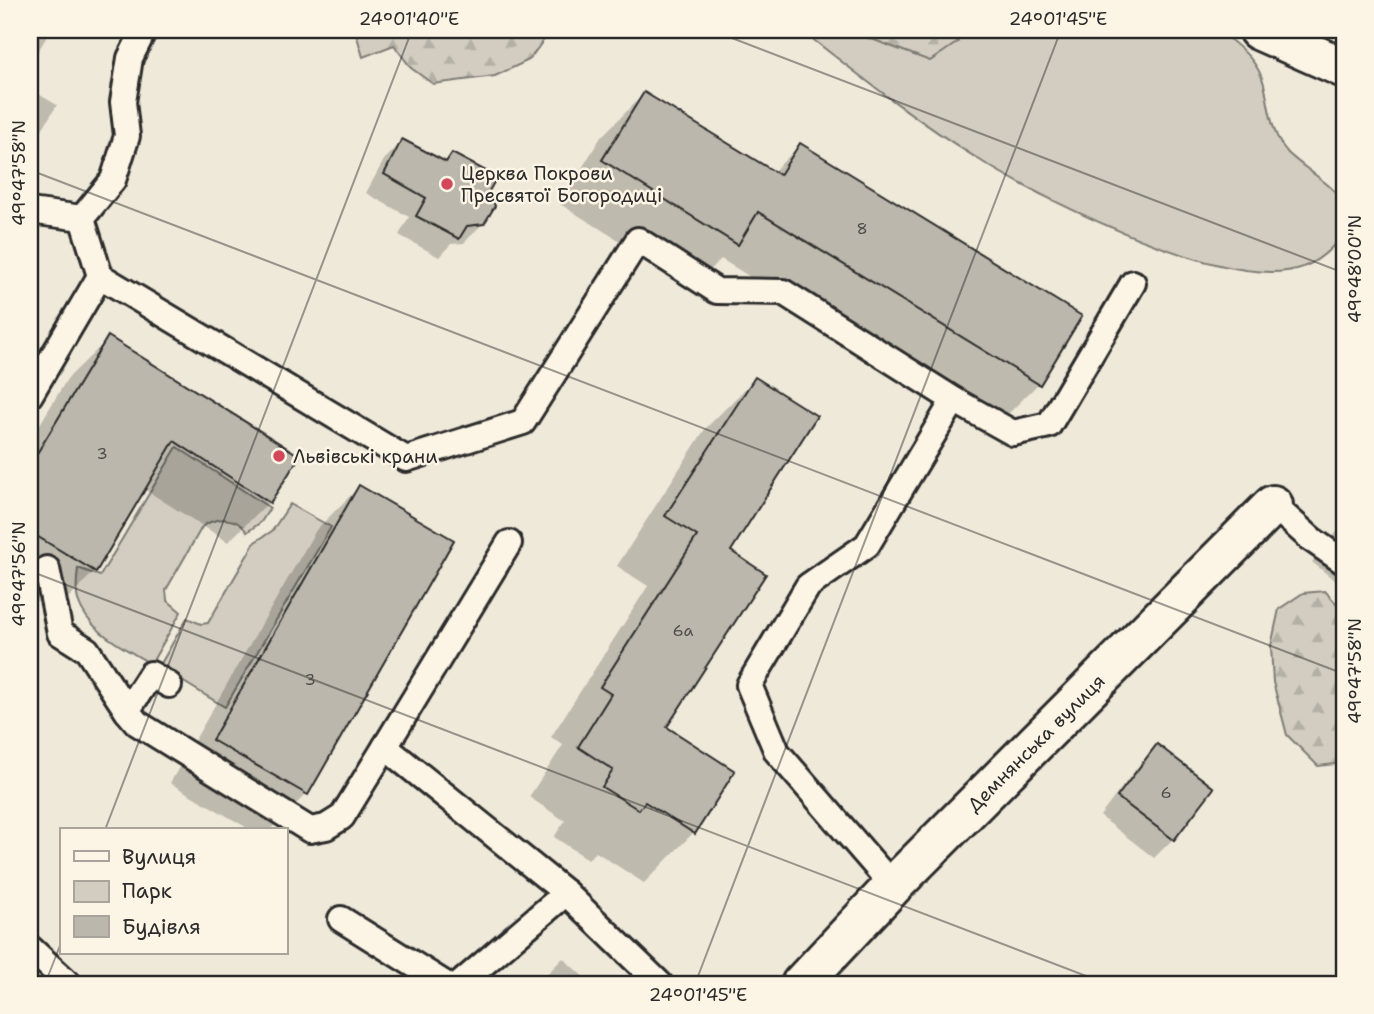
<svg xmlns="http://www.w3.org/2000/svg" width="1374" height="1014" viewBox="0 0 1374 1014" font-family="'Shantell Sans',sans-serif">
  <defs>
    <pattern id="forest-firs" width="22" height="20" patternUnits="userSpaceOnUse" patternTransform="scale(1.75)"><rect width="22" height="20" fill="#d2cdc0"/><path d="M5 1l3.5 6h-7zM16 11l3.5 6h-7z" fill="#b4b0a5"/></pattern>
  </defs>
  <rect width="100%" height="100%" fill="#efe9da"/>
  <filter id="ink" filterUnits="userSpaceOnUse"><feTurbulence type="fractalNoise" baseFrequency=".0143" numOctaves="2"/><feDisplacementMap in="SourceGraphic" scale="14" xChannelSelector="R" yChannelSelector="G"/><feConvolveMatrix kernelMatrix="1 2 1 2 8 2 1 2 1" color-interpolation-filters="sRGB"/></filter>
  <g filter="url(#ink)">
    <g fill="#d2cdc0" stroke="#7e7c76" stroke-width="2">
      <path d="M801,30h47l82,31 27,-19 -5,-12h264c21,13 42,30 48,54 6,25 6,49 24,69 14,14 48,34 55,49 2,5 1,11 1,16 0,10 -1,17 -7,24 -10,11 -20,20 -34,25 -71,27 -254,-65 -317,-103 -65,-40 -125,-87 -185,-134z"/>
      <path d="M177,447l93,61 -9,14 -14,10c-10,-16 -31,-16 -45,-5l-36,63 1,10 14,12 -30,52c-26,-16 -63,-32 -73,-64 -3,-10 -1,-22 0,-32l22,8z"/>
      <polygon points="290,504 331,527 225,707 159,667 187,618 201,624 208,623 255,542 272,531"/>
    </g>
    <g fill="url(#forest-firs)" stroke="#7e7c76" stroke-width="2">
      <polygon points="355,30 551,30 529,60 495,76 433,84 411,68 394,45 363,57"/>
      <polygon points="848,30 952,30 958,42 930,61"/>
      <polygon points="1325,591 1344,612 1344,678 1338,707 1344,712 1344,763 1318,766 1287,735 1273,682 1271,646 1279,609 1303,593"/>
    </g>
    <g fill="#0003">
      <polygon points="30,30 51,30 30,64"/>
      <polygon points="30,89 57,105 30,149"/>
      <polygon points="644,94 772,173 800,145 1038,384 995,427 721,259 694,287 560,204 601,137"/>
      <polygon points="403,141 445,163 452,155 487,191 483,223 464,243 451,244 439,257 399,235 409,217 366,193 384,160"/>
      <polygon points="108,339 269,502 228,542 144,489 95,571 54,612 30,597 30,441 67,379"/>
      <polygon points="755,379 728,551 665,728 693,833 644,883 596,852 588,859 554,837 565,821 529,797 563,745 551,737 648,586 617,566 705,429"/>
      <polygon points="359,487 452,541 306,794 270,830 251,830 170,783 316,530"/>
      <polygon points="1344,523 1344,588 1312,562"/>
      <polygon points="1158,747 1173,839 1154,858 1100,816 1139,765"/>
      <polygon points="563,958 591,984 537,984"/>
    </g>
    <g fill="#bcb7ac" stroke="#2b2b2b" stroke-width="2">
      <polygon points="644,92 780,175 800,143 1082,316 1040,385 758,212 738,245 602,160"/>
      <polygon points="402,139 446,162 452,153 497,177 489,191 495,206 484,224 467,226 459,239 416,216 426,198 384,174"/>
      <polygon points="108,336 300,456 270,503 174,441 96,572 30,532 30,465"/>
      <polygon points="755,377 817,416 731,551 766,574 667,727 735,771 695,834 645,802 639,810 602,787 613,770 578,747 611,694 600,687 697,536 665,516"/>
      <polygon points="359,485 454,540 308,795 212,740"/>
      <polygon points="1157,744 1214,788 1174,840 1117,797"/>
    </g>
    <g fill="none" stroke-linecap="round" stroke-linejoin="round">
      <g stroke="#2b2b2b" stroke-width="30">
        <g id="lane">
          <polyline points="30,211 82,218"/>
          <polyline points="82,218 100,276 406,459 523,422 638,240 717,291 783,292 954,400 867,545 808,586 749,685 777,752 893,886"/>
          <polyline points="82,218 113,180 127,136 123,102 130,58 144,30"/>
          <polyline points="30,395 100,276"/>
          <polyline points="954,400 1013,433 1049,425 1133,283"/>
          <polyline points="1273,505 1311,539 1344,562"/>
          <polyline points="47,569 60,633 87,650 127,711"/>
          <polyline points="169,685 151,674 127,711 137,723 310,830 326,827 342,817 385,747 566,893 660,984"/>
          <polyline points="385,747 509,543"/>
          <polyline points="341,919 445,984"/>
          <polyline points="30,948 69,984"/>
          <polyline points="460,984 566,893"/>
        </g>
      </g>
      <g stroke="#2b2b2b" stroke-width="44">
        <g id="street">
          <polyline points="1258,30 1344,68"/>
          <polyline points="801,984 893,886 1273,505"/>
        </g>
      </g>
      <use href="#lane" stroke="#fcf5e5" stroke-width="24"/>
      <use href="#street" stroke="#fcf5e5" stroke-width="38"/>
    </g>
  </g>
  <path fill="none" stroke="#2b2b2b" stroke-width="2" stroke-opacity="0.45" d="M711,30l633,243M30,170l1314,504M30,571l1077,413M105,830l307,-800M30,972l32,12M45,984l16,-41M695,984l366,-954"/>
  <g fill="#d1495b" stroke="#fcf5e5" stroke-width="2.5">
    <circle cx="447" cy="184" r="7"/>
    <circle cx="279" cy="456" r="7"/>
  </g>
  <g text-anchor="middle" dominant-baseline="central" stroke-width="5" stroke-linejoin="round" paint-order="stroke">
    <g font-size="16" fill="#4f4e4b">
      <text x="862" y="228">8</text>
      <text x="102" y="453">3</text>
      <text x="683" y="630">6а</text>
      <text x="310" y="679">3</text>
      <text x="1166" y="792">6</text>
    </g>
    <g font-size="19" fill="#2b2b2b" stroke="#fcf5e5" text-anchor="start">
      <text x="461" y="173">Церква Покрови<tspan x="461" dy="22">Пресвятої Богородиці</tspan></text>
      <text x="293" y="456">Львівські крани</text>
    </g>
    <g font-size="19" fill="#2b2b2b" stroke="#fcf5e5">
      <text transform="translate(1036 743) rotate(-45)">Демнянська вулиця</text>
    </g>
  </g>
  <rect width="1374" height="1014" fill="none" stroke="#fcf5e5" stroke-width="77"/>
  <rect x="60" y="828" width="228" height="126" fill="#fcf5e5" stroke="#a8a49b" stroke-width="2"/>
  <rect x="74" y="851" width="35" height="10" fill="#fcf5e5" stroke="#a8a49b" stroke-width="2"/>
  <text x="122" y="864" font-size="21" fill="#2b2b2b">Вулиця</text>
  <rect x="74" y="881" width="35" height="21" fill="#d2cdc0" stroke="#a8a49b" stroke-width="2"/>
  <text x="122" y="898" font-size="21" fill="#2b2b2b">Парк</text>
  <rect x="74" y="916" width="35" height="21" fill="#bcb7ac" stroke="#a8a49b" stroke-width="2"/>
  <text x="122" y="934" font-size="21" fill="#2b2b2b">Будівля</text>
  <rect x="38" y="38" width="1298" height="938" fill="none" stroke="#2b2b2b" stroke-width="2.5"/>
  <g font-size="18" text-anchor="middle" fill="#2b2b2b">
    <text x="409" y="25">24°01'40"E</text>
    <text x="1058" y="25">24°01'45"E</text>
    <text transform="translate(19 173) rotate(-90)" y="6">49°47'58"N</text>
    <text transform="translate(1355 269) rotate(-90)" y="6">49°48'00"N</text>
    <text transform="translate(19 574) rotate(-90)" y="6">49°47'56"N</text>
    <text transform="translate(1355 671) rotate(-90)" y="6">49°47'58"N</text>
    <text x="698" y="1001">24°01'45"E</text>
  </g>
</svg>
